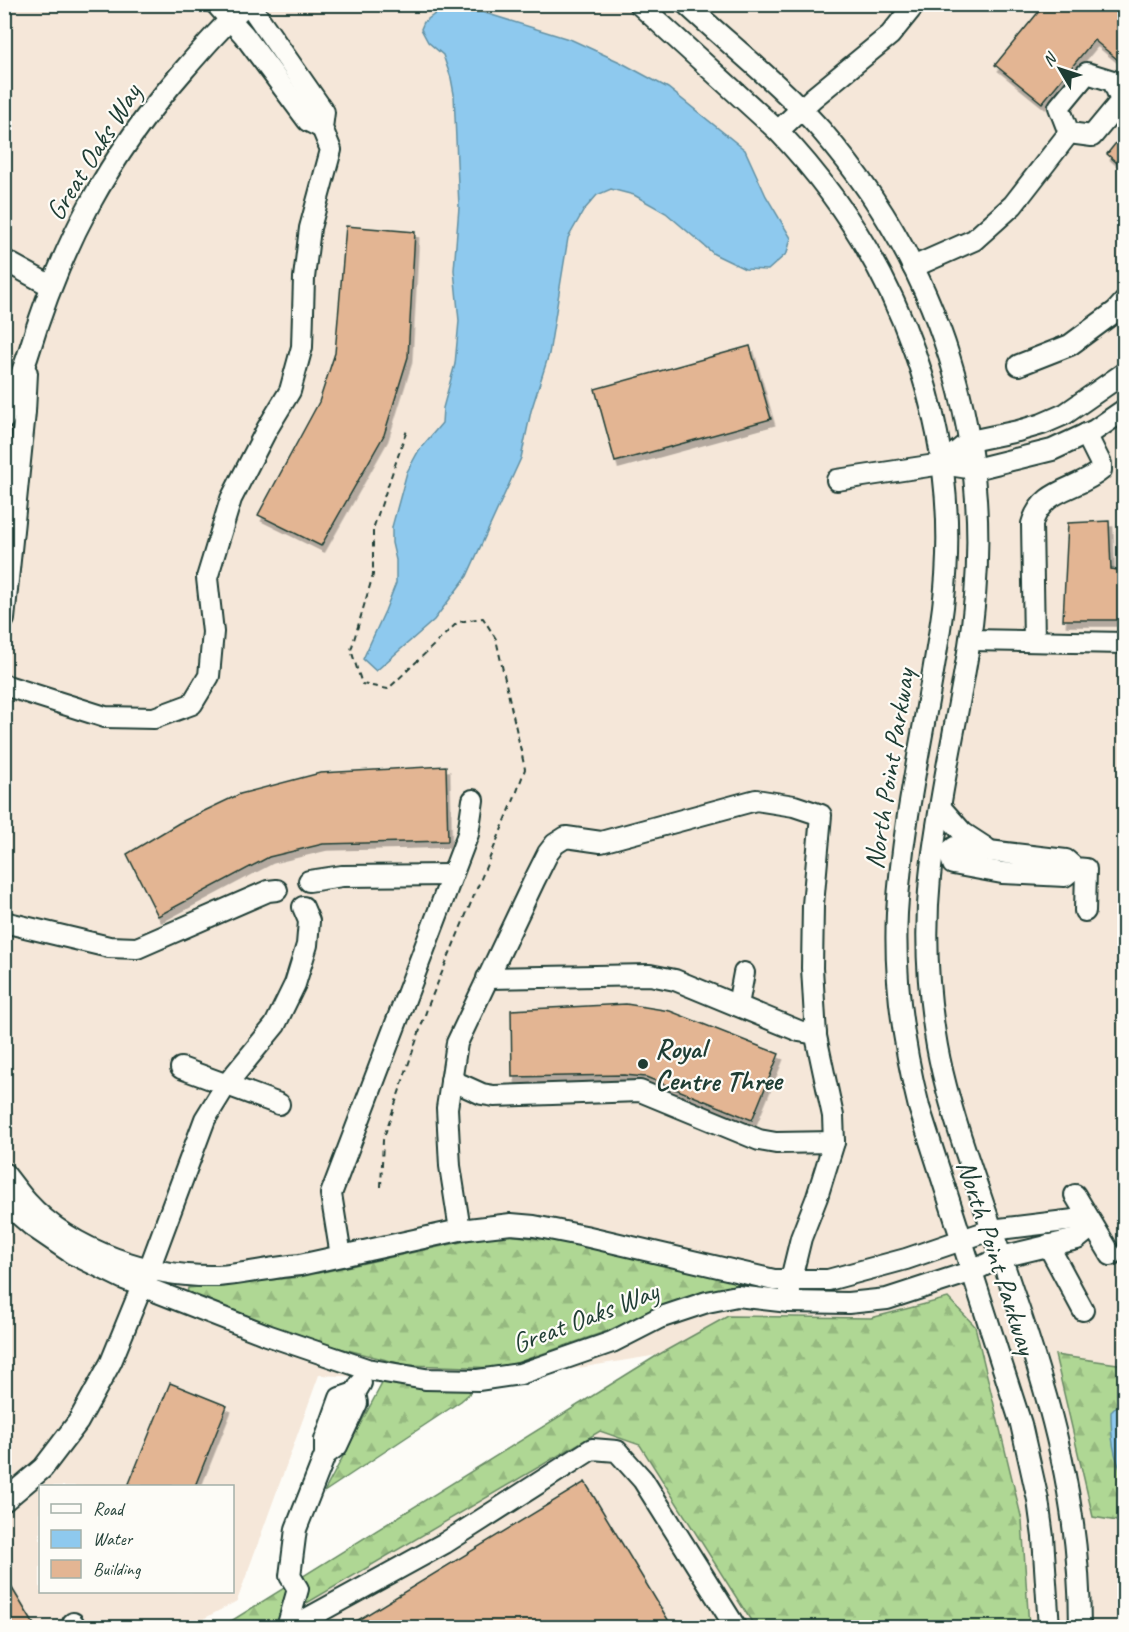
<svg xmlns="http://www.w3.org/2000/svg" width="1129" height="1632" viewBox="0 0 1129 1632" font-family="Caveat,sans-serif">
  <defs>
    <pattern id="forest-firs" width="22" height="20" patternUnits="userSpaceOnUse" patternTransform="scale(1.5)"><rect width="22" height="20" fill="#afd794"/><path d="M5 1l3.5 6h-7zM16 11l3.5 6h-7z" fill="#96b980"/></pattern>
    <filter id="shadow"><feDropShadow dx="3.5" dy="6" stdDeviation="0" flood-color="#0004"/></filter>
  </defs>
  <rect width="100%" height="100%" fill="#fdfcf7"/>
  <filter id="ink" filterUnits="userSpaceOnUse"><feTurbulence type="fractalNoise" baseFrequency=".0167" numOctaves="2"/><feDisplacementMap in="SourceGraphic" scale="12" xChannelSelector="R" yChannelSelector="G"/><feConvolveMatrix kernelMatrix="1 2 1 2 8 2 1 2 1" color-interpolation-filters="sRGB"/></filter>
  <g filter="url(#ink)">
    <g fill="#f5e7d9" fill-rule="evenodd">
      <path d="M5,5h1119v1360l-69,-9 38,161 31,5v105h-95l-7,-107 -74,-221 -77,19 -143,-2 -70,39 -191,31 -82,-8 -66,-3 -82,226 -49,26 -183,1zM40,1486h192v106h-192z"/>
      <polygon points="600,1431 640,1445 755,1627 266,1628"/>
    </g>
    <g fill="url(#forest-firs)" stroke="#678a64" stroke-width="1.5">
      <polygon points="498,1234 585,1244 726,1279 745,1286 702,1292 610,1330 502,1368 406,1365 293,1336 187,1293 188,1288 300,1277"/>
      <polygon points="948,1298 975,1326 1022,1520 1029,1627 755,1627 640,1445 600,1431 266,1627 220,1628 658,1355 728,1316 871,1318"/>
      <polygon points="1055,1355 1124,1365 1124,1522 1093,1517"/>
      <polygon points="385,1378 467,1386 470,1393 461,1401 324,1492"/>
    </g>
    <g fill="#8ec9ee" stroke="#6291a4" stroke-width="1.5">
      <polygon points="439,11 460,13 482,12 572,40 620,62 668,88 745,150 766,196 791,238 787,253 768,270 745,269 714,254 666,213 634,195 611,189 597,195 584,210 568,238 549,354 531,411 521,458 467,576 434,620 376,671 363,659 385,611 396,583 396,560 392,543 392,527 407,472 419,450 442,423 443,408 455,364 459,321 454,270 459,207 454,94 451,78 443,55 428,42 421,29 424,22"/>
      <path d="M1124,1399v79c-11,-23 -13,-40 -13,-66z"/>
    </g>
    <g fill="#e3b593" stroke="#1f3d34" stroke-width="1.5" filter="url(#shadow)">
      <polygon points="1045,4 1124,4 1124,65 1094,40 1042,103 995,65"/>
      <polygon points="1124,133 1124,169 1107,154"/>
      <polygon points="346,226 415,232 408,357 384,435 321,546 258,515 319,402 335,353"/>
      <polygon points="750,346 771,419 615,462 595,389"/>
      <polygon points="1109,521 1111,569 1124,571 1124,620 1063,620 1068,523"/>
      <polygon points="446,766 448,841 323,844 269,857 158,916 127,854 179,823 240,794 320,773"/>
      <polygon points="626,1004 670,1011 779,1054 752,1120 646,1077 624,1075 512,1077 511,1010"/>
      <polygon points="170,1383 227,1406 195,1486 128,1486"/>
      <polygon points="585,1482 673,1628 345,1628"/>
      <polygon points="4,1575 36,1628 4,1628"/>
    </g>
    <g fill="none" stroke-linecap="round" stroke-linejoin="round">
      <g stroke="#1f3d34" stroke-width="24">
        <g id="minor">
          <polyline points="216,4 244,35 308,121 322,128"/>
          <path d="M639,4l139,127c121,127 187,300 165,476 -13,102 -40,203 -46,306 -3,65 6,131 22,194l102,317 17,76 5,37 6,91"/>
          <path d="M686,4c45,42 94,80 135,126 128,147 179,331 147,522 -12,75 -30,149 -38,225 -5,52 -3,105 5,157 6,41 18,80 31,119 15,44 30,88 45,133 40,115 69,218 69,342"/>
          <polyline points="778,131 813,98 890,35 915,4"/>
          <polyline points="4,260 51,286"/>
          <polyline points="913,267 974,240 1013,205 1069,133 1092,136 1121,101 1113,81 1087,73 1059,107 1069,133"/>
          <polyline points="1019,365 1070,345 1116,311 1124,302"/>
          <path d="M4,419c7,-22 17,-42 24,-64 33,-110 80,-198 156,-285 20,-23 40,-46 63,-66"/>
          <polyline points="942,464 970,441 1018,431 1042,424 1065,414 1124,373"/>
          <polyline points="837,480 942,464 975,469 1052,450 1095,430 1124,410"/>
          <polyline points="4,619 25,412 27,373"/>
          <polyline points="970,640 1124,643"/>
          <path d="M1034,641l-2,-117c10,-36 44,-33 69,-54v-6l-15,-30"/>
          <polyline points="4,685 105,717 154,718 192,704 209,676 213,632 207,578 231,499 267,429 290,391 302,347 304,278 310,228 331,150 322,128 324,112 249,4"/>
          <polyline points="941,808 963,833 986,848"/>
          <polyline points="949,852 955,847 1066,860 1075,868 1086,869 1085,911"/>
          <polyline points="949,852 953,864 1002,873 1065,876 1075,868"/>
          <polyline points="309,881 342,876 452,875"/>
          <polyline points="4,922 109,947 137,948 268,891 277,890"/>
          <polyline points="487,978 650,975 675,980 799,1031 816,1034"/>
          <polyline points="738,1005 744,973"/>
          <polyline points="181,1068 279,1104"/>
          <polyline points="451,1080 482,1094 494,1096 640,1091 759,1140 776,1143 834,1142"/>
          <path d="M4,1173c8,10 15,20 23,29 45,50 126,76 191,74 28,-2 54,-9 82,-11l160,-35 51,-6 23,2 51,10 189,44h54l78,-21 85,-29 83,-10 19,6"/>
          <polyline points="1075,1195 1111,1255"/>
          <polyline points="4,1202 32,1226 73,1254 124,1279 267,1335 367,1369 425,1379 478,1380 520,1374 612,1342 659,1318 707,1302 737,1296 789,1302 848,1303 887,1299 973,1271 1001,1257 1077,1239 1093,1226"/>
          <polyline points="460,1230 450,1166 447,1108 457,1043 534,881 548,853 555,844 566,837 601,842 756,800 794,806 821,815 813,905 812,968 816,1036 833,1116 834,1142 817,1197 801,1238 791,1279 789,1302"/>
          <polyline points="1048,1245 1083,1310"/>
          <polyline points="341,1256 331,1194 468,834 473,800"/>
          <polyline points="325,1455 337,1446 357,1403 355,1393 361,1383"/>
          <polyline points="4,1501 43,1468 78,1422 111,1362 149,1269 205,1119 226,1085 275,1025 295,984 307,945 309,921 303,907"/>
          <polyline points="73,1623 76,1628"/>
          <polyline points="287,1628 298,1589 290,1576 296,1529 325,1455 325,1440 340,1398 355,1393"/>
          <polyline points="290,1628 445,1543 592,1449 617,1451 643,1480 736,1628"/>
        </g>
      </g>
      <polyline stroke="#1f3d34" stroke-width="2" stroke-dasharray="6 4.5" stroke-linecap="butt" points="381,1187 383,1140 428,1006 515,797 525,769 496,639 483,618 458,622 388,689 362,684 351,650 373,575 373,529 407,430"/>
      <use href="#minor" stroke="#fdfcf7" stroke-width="20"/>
    </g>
  </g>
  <circle fill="#1f3d34" stroke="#fdfcf7" stroke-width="2" cx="643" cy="1064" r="6"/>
  <g text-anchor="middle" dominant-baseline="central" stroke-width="4.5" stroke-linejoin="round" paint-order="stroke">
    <g font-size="28" fill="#1f3d34" stroke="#fdfcf7">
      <text transform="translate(93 152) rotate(-58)">Great Oaks Way</text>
      <text transform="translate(889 769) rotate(-81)">North Point Parkway</text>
      <text transform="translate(997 1257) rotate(72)">North Point Parkway</text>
      <text transform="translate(585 1317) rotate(-21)">Great Oaks Way</text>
    </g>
    <g font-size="28" font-weight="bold" fill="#1f3d34" stroke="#fdfcf7" text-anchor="start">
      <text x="655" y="1048">Royal<tspan x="655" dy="32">Centre Three</tspan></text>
    </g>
  </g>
  <rect width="1129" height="1632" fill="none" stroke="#fdfcf7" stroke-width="24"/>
  <rect x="12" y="12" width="1105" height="1608" fill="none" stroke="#1f3d34" stroke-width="2" filter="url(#ink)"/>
  <rect x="39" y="1485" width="195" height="108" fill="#fdfcf7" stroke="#a4b0a9" stroke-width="1.5"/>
  <rect x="51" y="1504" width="30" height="9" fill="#fdfcf7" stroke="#a4b0a9" stroke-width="1.5"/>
  <text x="93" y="1515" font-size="18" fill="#1f3d34">Road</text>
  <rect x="51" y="1530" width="30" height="18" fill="#8ec9ee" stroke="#a4b0a9" stroke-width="1.5"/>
  <text x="93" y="1545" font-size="18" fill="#1f3d34">Water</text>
  <rect x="51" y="1560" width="30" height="18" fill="#e3b593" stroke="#a4b0a9" stroke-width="1.5"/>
  <text x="93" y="1575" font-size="18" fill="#1f3d34">Building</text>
  <g transform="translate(1060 69) rotate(309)" stroke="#fdfcf7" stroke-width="4.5" paint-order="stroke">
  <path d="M0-4.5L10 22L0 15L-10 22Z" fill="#1f3d34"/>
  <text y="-9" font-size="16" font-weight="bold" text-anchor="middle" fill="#1f3d34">N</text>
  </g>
</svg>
